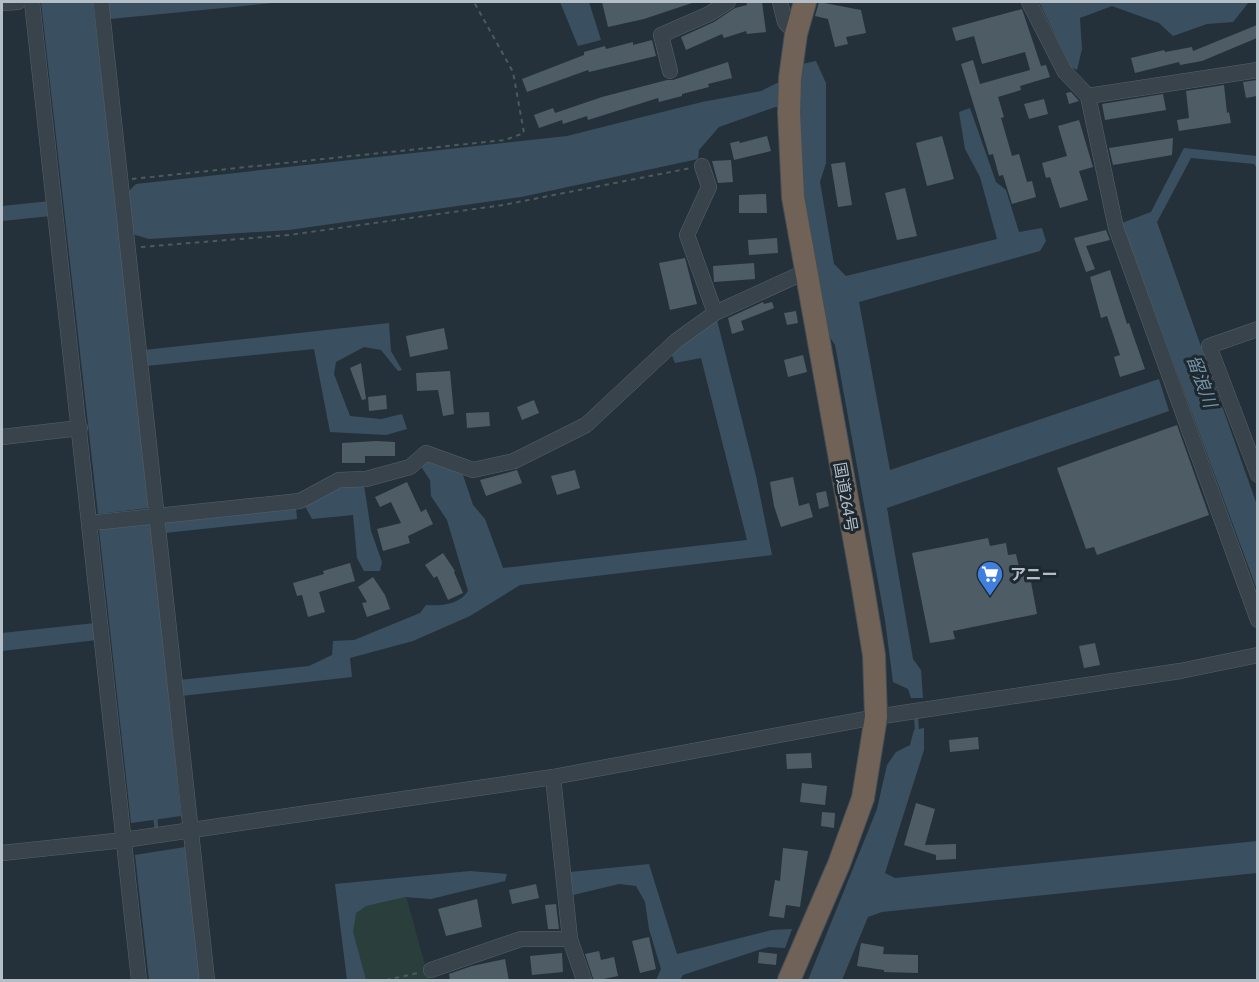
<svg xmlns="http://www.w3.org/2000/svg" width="1259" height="982" viewBox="0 0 1259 982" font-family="'Asap Condensed','Noto Sans JP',sans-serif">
  <rect width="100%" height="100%" fill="#25313a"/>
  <polygon fill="#2a3f3c" points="402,881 429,980 350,980 336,888"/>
  <g fill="#3a5060">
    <polygon points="41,2 93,2 116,204 136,184 567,136 702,102 761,91 777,83 802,83 802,64 816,61 826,83 826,163 820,182 834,264 846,276 997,239 980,177 965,149 959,112 970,108 996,182 1006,190 1019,232 1042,228 1046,241 1040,251 859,302 890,470 1159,379 1169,411 887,508 913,659 921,670 923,698 911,698 908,689 893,682 885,620 835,345 827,333 810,252 801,171 801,110 775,107 719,127 699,150 698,159 521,197 289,230 149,239 132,234 149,508 98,514"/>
    <polygon points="122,2 283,2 110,19 108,3"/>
    <polygon points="560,2 589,2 601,40 578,46"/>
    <polygon points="1039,2 1249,2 1233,22 1207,24 1173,36 1159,23 1112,6 1080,18 1082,49 1077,70 1071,67"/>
    <polygon points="1184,148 1257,156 1257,168 1254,164 1191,158 1157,222 1257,505 1257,590 1122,223 1151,212"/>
    <polygon points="50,201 51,216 2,221 2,206"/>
    <path d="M717,320l39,156 16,79 -252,30 -50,31 -57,25 -63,17 2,19 -171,19 -2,-16 130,-14 23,-11 1,-14 21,-1 66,-27 6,-8c15,1 33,0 42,-14l-21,-71 -16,-24 -1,-16 -10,-15 9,-6 12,3 22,13 10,30 12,14 18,49 244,-28 -46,-182 -26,5 -4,-10z"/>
    <polygon points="389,323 391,351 402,370 398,371 381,350 364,347 336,362 334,374 350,416 381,419 402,414 407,429 386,435 330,432 314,349 146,366 144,350"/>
    <polygon points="340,485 364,485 371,531 382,562 380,571 364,571 357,558 353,515 312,519 305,506"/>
    <polygon points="296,508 297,519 165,533 164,521"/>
    <polygon points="151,524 181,816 131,823 99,529"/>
    <polygon points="95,623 97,640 2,651 2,633"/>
    <polygon points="924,728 924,750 885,873 895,878 1257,841 1257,873 882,912 868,917 842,980 808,980 877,809 887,765 896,752 910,745 914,730"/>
    <polygon points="185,847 200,980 149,980 135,855"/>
    <polygon points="649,864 677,954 772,930 792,929 785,948 768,947 683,975 680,980 656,980 661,969 649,929 645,902 636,886 619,884 573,895 570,872"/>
    <polygon points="470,871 507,874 505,881 431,899 405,897 366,906 356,913 353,932 366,980 347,980 335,884"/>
  </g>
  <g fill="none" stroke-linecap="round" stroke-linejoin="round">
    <g stroke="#3a5060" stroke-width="4">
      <polyline points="916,714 917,734"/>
      <polyline points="155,816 157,833"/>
    </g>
  </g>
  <g fill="#4e5c65">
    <polygon points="602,2 691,2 692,3 644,19 608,27"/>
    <polygon points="746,2 762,2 766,32 747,34 746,31 724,38 722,34 686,50 681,37 714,22 735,8 747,5"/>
    <polygon points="819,2 861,10 866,33 846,37 848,44 835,47 828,19 815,16"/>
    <polygon points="1022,9 1041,66 1046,65 1050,77 1020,86 1021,90 998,97 1004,117 1001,118 1012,156 1019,154 1027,182 1032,181 1036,197 1012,204 1003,175 999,176 993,154 989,155 961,64 973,60 980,84 1030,70 1025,52 982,64 974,36 956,41 952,28"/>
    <polygon points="1257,25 1257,38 1202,61 1180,65 1179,62 1135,73 1131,58 1164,50 1165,52 1192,47 1193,51"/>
    <polygon points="652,40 656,56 589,72 588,70 527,92 522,79 584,55 584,52 605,46 606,49 633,42 633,45"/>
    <polygon points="728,62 732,78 708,84 709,87 682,94 682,96 659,102 658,98 588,120 587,116 563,124 562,120 539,128 534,115 553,108 555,113 602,97 667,80 673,80"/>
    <polygon points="1257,80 1257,96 1246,98 1243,82"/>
    <polygon points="1224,85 1227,113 1229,112 1231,123 1179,131 1177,120 1189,118 1186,91"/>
    <polygon points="1071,92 1079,101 1069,104 1066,93"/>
    <polygon points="1163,94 1166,110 1105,120 1102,104"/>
    <polygon points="1044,99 1048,114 1029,119 1024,104"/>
    <polygon points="1079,120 1093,167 1079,171 1088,200 1060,208 1050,177 1046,178 1042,163 1067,156 1058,126"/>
    <polygon points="767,136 771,151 734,160 730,143 739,141 740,143"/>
    <polygon points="942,136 954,179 927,186 916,143"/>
    <polygon points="1173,138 1172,155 1113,165 1109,148"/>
    <polygon points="731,160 733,182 718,183 712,161"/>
    <polygon points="845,162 852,205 838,207 831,164"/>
    <polygon points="905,188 917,236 897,240 885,193"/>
    <polygon points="766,194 767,213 739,213 739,195"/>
    <polygon points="1106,230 1110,240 1086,246 1095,269 1086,272 1074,238"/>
    <polygon points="777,238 778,253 749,255 748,240"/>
    <polygon points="685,258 697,304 670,310 659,263"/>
    <polygon points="754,263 755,279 714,282 713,266"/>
    <polygon points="1110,270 1127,324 1129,323 1145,369 1120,377 1114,357 1120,355 1107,316 1101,318 1090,277"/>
    <polygon points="763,302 764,304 772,302 774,308 741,321 744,330 732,334 728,318"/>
    <polygon points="796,311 798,323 787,325 784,313"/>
    <polygon points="444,328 448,349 410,357 406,336"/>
    <polygon points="803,355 807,372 788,377 784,360"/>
    <polygon points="361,363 366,399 362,400 350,368"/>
    <polygon points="450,371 454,414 443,416 438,390 417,391 416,373"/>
    <polygon points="386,395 387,409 369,411 368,397"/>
    <polygon points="534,400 539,413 522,420 517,407"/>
    <polygon points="489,412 490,426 467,428 466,413"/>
    <polygon points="1177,425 1209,515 1097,555 1094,547 1086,549 1057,468"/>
    <polygon points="376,441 395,442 395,456 365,456 365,463 342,463 342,443"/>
    <polygon points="517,470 522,483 486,496 480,480"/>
    <polygon points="575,470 580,488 557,495 551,476"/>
    <polygon points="793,477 799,506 809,503 813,517 781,527 774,506 770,482"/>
    <polygon points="407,482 421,512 426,509 433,524 408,536 410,543 383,551 377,529 401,523 391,502 380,507 375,497"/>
    <polygon points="826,491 829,506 819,509 816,493"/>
    <polygon points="988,538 990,546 1006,543 1008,555 1016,554 1019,567 1028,566 1037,614 953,631 955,639 930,643 912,553"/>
    <polygon points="443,553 455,571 454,572 463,593 448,600 437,576 434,578 425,565"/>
    <polygon points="350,563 355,581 319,592 325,612 308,617 302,595 297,596 293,583 324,574 323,571"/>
    <polygon points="373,577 385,595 390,609 367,617 362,603 367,602 358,587"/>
    <polygon points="1095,643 1100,665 1084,668 1079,646"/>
    <polygon points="978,737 979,749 950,752 949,740"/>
    <polygon points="811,753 812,768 787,769 786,754"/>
    <polygon points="802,783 827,786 825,805 800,802"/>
    <polygon points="916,803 935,809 925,845 956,844 956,859 936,860 936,855 904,845"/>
    <polygon points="822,812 835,813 834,828 821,826"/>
    <polygon points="783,848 808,851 800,907 786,905 784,918 769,916 775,880 780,881"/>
    <polygon points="536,884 539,898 512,904 509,890"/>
    <polygon points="477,899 482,927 446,936 438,909"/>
    <polygon points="556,904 559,929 548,929 545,905"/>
    <polygon points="649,937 656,969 640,973 632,941"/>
    <polygon points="861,943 884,947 883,954 918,955 918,973 884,972 884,970 857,966"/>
    <polygon points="599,951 601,960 614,957 618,976 594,981 585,954"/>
    <polygon points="759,952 777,954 776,965 758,963"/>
    <polygon points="562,953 563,972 532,975 530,956"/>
    <polygon points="505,959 509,981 450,981 449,974 472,966"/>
  </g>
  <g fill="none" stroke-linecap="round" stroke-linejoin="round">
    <g stroke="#576169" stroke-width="16">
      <g id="minor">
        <polyline points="32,2 139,980"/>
        <polyline points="101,2 207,980"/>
        <polyline points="780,2 785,22 796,34"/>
        <polyline points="1029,2 1065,72 1088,96 1116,228 1258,620"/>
        <polyline points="2,3 18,2"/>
        <polyline points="670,71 661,35 709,14 728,2"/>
        <polyline points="1088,96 1258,70"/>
        <polyline points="702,166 709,187 687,235 715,313"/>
        <polyline points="1258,329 1209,346 1258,475"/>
        <polyline points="2,437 80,428"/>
        <polyline points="90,523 300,501 339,480 366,479 410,467 426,453 473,470 514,461 586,425 676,341 715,313 805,272"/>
        <polyline points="553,777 570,939 584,980"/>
        <polyline points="2,853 124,840 553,777 876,717 1180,671 1258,655"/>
        <polyline points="431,970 521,939 570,939"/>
      </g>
    </g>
    <g stroke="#444e56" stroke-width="24">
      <polyline id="highway" points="789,980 839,864 863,798 876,717 874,655 862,582 793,197 789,113 790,78 796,34 805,2"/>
    </g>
    <g stroke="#495c5b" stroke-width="2" stroke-dasharray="4.5 4.5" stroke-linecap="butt">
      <polyline points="132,179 505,140 524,133 513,72 474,2"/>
      <polyline points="141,247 289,235 503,205 691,168"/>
      <polyline points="386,980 418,973"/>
    </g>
    <use href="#minor" stroke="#38434b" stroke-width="15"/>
    <use href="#highway" stroke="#706256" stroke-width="22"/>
  </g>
  <defs>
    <g id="supermarket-pin" transform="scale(1.35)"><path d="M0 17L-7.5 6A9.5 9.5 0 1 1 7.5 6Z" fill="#3f7fe0" stroke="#1e2830"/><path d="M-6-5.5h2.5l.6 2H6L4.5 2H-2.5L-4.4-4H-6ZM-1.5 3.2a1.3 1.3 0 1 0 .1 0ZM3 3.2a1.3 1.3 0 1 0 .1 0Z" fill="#fff"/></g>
  </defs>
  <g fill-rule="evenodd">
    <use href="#supermarket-pin" x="990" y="574"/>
  </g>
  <g text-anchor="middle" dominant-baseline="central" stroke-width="6" stroke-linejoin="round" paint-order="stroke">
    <g font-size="16" fill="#b4bec6" stroke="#1e2830">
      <text transform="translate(846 497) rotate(80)">国道264号</text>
    </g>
    <g font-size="16" font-weight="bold" fill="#b4bec6" stroke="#1e2830" text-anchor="start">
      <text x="1010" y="574">アニー</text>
    </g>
    <g font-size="18" font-style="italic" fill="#7793a7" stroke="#1e2830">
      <text transform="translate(1202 381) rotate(70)">留浪川</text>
    </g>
  </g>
  <rect width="1259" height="982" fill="none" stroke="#b4bec6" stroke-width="6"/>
</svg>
